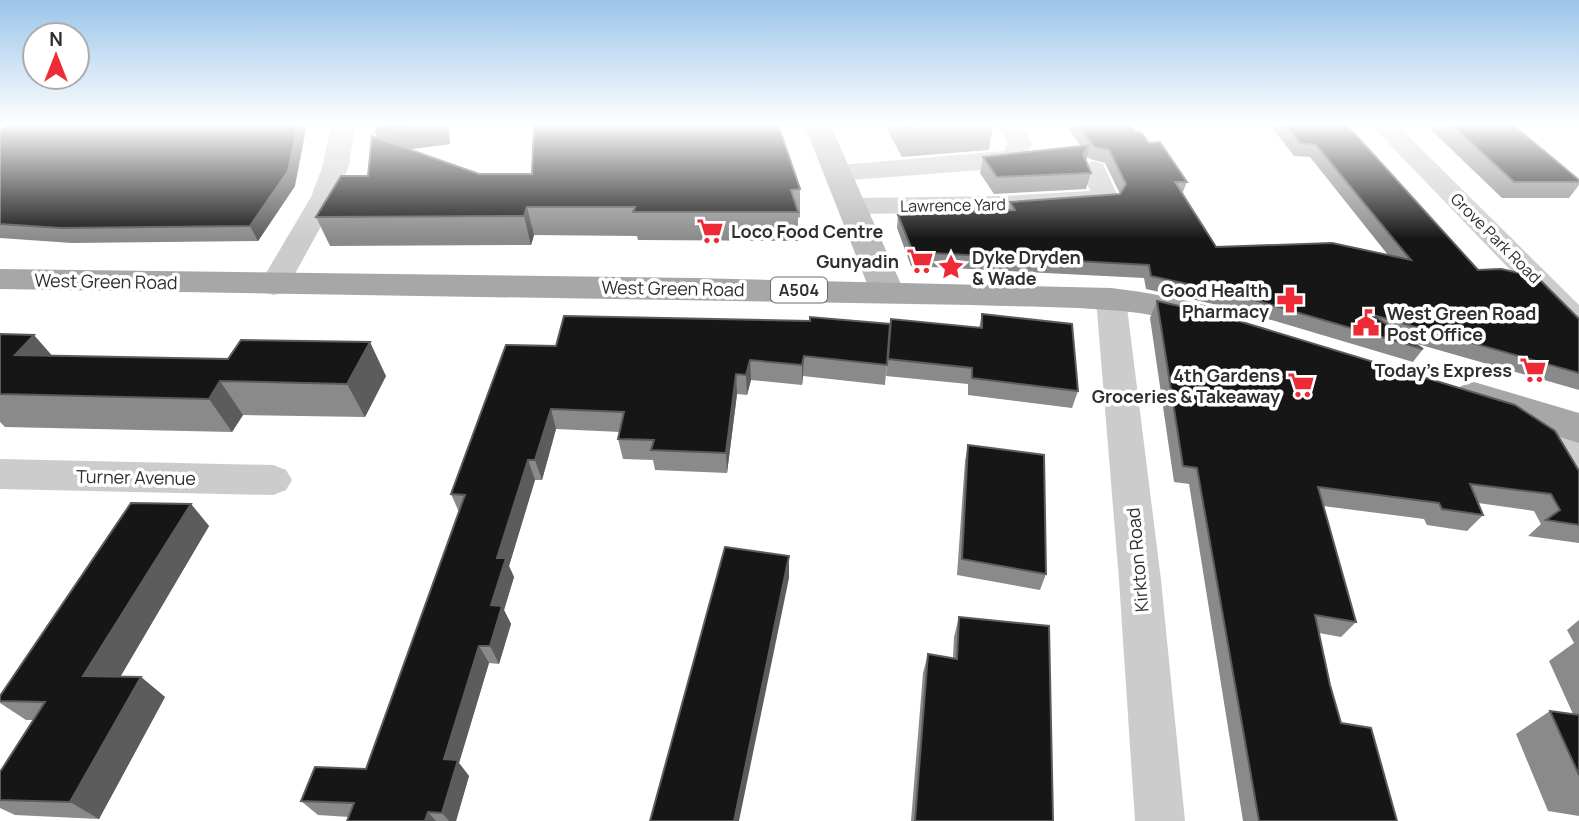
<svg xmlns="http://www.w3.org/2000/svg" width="1579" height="821" viewBox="0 0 1579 821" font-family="Manrope,sans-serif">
  <rect width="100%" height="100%" fill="#fff"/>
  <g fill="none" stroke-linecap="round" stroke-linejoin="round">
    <g fill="#ccc" fill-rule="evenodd">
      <polygon points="331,124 355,124 349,165 337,197 285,292 274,295 263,292 259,285 311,197 323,165"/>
      <polygon points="996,124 1020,124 1032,144 1023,161 993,169 839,181 830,179 826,173 830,167 839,165 1004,151 1008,144"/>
      <polygon points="1370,124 1396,124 1579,305 1579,333 1568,330"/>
      <polygon points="1094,161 1103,164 1119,198 1116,204 1005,212 852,214 842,212 838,206 842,200 852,198 1005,196 1090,191 1081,169 1085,164"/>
      <polygon points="1111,289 1122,292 1126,299 1161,580 1185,821 1135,821 1119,580 1096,299 1100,292"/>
      <polygon points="1550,406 1562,410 1579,435 1579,480 1566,476 1532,419 1538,410"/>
      <polygon points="0,459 273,465 286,470 292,480 286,490 273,495 0,489"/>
    </g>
    <polygon fill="#b9b9b9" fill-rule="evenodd" points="804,124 830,124 904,291 899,299 887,302 875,299 870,291"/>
    <g fill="#a7a7a7" fill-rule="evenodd">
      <path d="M0,269l694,9 417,10c36,4 71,11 106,20l5,8 -5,8c-25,7 -53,-8 -78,-11 -55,-7 -112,-6 -167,-8l-972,-16z"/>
      <polygon points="1474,382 1579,413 1579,443 1461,406 1455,396 1461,386"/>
    </g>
  </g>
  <g fill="#8a8a8a">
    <polygon points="884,124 993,124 989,150 902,157"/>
    <polygon points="1065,124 1129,124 1136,132 1149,143 1187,182 1182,194 1216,247 1388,255 1310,157 1294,156 1269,124 1346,124 1478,270 1579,319 1579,390 1414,343 1423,349 1413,362 1231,308 1146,289 1144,278 911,266 897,228 898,215 1008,210 1010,202 1120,194 1105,163 1090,159 1087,156 1086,161 1091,173 1086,189 994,194 980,173 983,157 1081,146"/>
    <polygon points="1425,124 1512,124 1579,180 1579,185 1569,198 1502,198"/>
    <polygon points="0,131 295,186 258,241 72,243 0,238"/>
    <polygon points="375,132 450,144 408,149 479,174 800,189 800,217 798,218 798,241 638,240 637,236 534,235 531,245 330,246 316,217 368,176 378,138"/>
    <polygon points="1157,301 1579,471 1579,543 1528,536 1541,524 1534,511 1478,503 1483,515 1467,531 1427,525 1424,519 1323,506 1356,622 1341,637 1319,633 1330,685 1341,723 1397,821 1243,821 1189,484 1174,482 1150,318"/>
    <polygon points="982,314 1078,391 1072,408 968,395 968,384 886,376 887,359 885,385 803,376 802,385 751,380 747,395 737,394 727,473 655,470 653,460 623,459 618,439 620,432 556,429 542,480 535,480 509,566 514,577 504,610 511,624 499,664 489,663 459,763 469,776 456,821 347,821 349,817 318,815 301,801 366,769 459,512 451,494 556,346 890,324 979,328"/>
    <polygon points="0,334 53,356 386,376 365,417 243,415 232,432 5,427 0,422"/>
    <polygon points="968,445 1046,574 1040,590 957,575 965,461"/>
    <polygon points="191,504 209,526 120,677 141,677 165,697 99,819 15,815 0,808 0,772 33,720 26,720 0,703 0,696"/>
    <polygon points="959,617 1053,821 911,821 923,673 928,654 953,658 954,637"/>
    <polygon points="1579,620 1579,816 1548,811 1516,734 1550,711 1573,714 1549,661 1574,643 1567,630"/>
  </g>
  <g fill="#5c5c5c">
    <polygon points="298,124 307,124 295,186 258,241 250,226"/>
    <polygon points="440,124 449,124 450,144 383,153 375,132"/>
    <polygon points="1090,145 1086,161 1083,154"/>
    <polygon points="527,207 534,235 531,245 524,216"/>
    <polygon points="34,335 63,368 15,355"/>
    <polygon points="370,342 386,376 365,417 347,384"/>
    <polygon points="804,356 803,376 802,385 802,365"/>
    <polygon points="750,360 751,380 747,395 746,375"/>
    <polygon points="736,374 737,394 727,473 726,453"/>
    <polygon points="220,381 243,415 232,432 209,399"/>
    <polygon points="551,409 556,429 542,480 535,460"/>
    <polygon points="528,460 535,480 509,566 514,577 504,610 511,624 499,664 490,646 491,605 497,558"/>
    <polygon points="191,504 209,526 109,696 83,676"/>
    <polygon points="789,556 789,578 739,821 734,821"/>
    <polygon points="479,646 489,663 459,763 469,776 456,821 449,821 442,813 444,759"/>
    <polygon points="141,677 165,697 99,819 70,802"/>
    <polygon points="428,812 436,821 425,821"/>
  </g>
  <g fill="#161616" stroke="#5c5c5c" stroke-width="2">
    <polygon points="10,124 298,124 288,171 250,226 61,228 0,224 0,131"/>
    <polygon points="380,124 440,124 375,132"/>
    <polygon points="534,124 778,124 800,189 791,190 798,212 633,212 635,207 527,207 524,216 316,217 341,176 368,176 372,136 479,174 532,174"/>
    <polygon points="904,124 926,124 905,126"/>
    <polygon points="1077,124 1129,124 1136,132 1141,132 1149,143 1160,142 1187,182 1175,182 1216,247 1332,243 1411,260 1316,145 1300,143 1285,124 1346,124 1478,270 1501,269 1537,277 1579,319 1579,373 1373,315 1423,349 1237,295 1151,276 1149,265 913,252 898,215 1015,210 1010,202 1120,194 1126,184 1109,150 1094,147"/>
    <polygon points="1451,124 1512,124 1579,180 1579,182 1514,182"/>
    <polygon points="1090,145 1083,154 1091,173 997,177 983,157"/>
    <polygon points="1157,301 1219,315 1515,405 1555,431 1579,471 1579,525 1546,520 1560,510 1551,494 1470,484 1483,515 1442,509 1439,503 1318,487 1356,622 1315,615 1330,685 1341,723 1371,728 1397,821 1259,821 1197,468 1183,466"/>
    <polygon points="982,314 1072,324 1078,391 972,378 972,368 888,359 891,319 982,328"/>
    <polygon points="564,316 810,321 810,317 890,324 887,365 804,356 802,365 750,360 746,375 736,374 726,453 651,450 654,440 618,439 624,412 551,409 535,460 528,460 497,558 506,558 491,605 502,606 490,646 479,646 444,759 458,760 442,813 428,812 425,821 347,821 354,803 301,801 315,767 366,769 465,495 451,494 506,345 556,346"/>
    <polygon points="0,334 34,335 15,355 228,359 241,340 370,342 347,384 220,381 209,399 0,394"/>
    <polygon points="968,445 1044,455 1046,574 962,559"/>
    <polygon points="131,503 191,504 83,676 141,677 70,802 0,800 0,772 45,702 0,701 0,696"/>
    <polygon points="725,547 789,556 734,821 650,821"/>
    <polygon points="959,617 1049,626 1053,821 915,821 928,654 957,659"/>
    <polygon points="1550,711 1579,715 1579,775"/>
  </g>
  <linearGradient id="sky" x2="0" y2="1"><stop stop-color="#9bc5ea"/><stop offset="0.52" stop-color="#fff"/><stop offset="1" stop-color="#fff" stop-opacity="0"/></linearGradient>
  <rect width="1579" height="239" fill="url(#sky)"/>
  <defs>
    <g id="supermarket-bare" transform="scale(2.1)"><path d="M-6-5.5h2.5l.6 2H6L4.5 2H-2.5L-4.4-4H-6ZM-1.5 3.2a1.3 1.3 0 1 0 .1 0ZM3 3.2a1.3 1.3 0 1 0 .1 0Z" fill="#ee2a36" stroke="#fff" stroke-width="2.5" paint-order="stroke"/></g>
    <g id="sight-bare" transform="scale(2.1)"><path d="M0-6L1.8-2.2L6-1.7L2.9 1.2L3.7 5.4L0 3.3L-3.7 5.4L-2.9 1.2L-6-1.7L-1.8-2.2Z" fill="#ee2a36" stroke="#fff" stroke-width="2.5" paint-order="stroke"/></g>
    <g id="pharmacy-bare" transform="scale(2.1)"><path d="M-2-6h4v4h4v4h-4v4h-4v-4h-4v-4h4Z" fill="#ee2a36" stroke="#fff" stroke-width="2.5" paint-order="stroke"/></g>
    <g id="civic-bare" transform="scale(2.1)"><path d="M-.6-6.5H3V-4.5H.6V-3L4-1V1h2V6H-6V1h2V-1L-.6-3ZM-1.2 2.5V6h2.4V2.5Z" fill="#ee2a36" stroke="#fff" stroke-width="2.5" paint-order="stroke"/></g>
  </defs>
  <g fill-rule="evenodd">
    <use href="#supermarket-bare" x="710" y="231"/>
    <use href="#supermarket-bare" x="920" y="261"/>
    <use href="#sight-bare" x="951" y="267"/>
    <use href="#pharmacy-bare" x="1290" y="300"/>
    <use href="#civic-bare" x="1366" y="323"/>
    <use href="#supermarket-bare" x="1533" y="370"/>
    <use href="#supermarket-bare" x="1301" y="385"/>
  </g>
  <g text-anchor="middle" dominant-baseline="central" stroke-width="7" stroke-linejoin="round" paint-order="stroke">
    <g font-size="16" fill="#2f2f2f" stroke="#fff">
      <text transform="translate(953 205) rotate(-1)">Lawrence Yard</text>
      <text transform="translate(1496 238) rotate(45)">Grove Park Road</text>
    </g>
    <rect fill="#fff" stroke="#6d6d6d" stroke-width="2" x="771" y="277.5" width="56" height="25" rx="5"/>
    <g font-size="16" font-weight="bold" fill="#2f2f2f">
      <text x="799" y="290">A504</text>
    </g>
    <g font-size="18" font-weight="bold" fill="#2f2f2f" stroke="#fff" text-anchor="end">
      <text x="731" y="231" text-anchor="start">Loco Food Centre</text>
      <text x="972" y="257" text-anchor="start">Dyke Dryden<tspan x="972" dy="21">&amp; Wade</tspan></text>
      <text x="899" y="261">Gunyadin</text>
      <text x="1269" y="290">Good Health<tspan x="1269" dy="21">Pharmacy</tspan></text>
      <text x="1387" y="313" text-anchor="start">West Green Road<tspan x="1387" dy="21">Post Office</tspan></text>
      <text x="1512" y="370">Today's Express</text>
      <text x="1280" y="375">4th Gardens<tspan x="1280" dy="21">Groceries &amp; Takeaway</tspan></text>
    </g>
    <g font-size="18" fill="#2f2f2f" stroke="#fff">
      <text transform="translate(106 281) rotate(1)">West Green Road</text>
      <text transform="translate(673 288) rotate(1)">West Green Road</text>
      <text transform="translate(136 477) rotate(1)">Turner Avenue</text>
      <text transform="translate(1137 560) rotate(-95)">Kirkton Road</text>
    </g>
  </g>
  <g transform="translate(56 56)"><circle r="33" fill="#ffffff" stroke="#acacac" stroke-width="2"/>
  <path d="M0-5L12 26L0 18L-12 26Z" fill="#ee2a36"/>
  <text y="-10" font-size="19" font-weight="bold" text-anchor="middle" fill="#2f2f2f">N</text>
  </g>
</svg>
